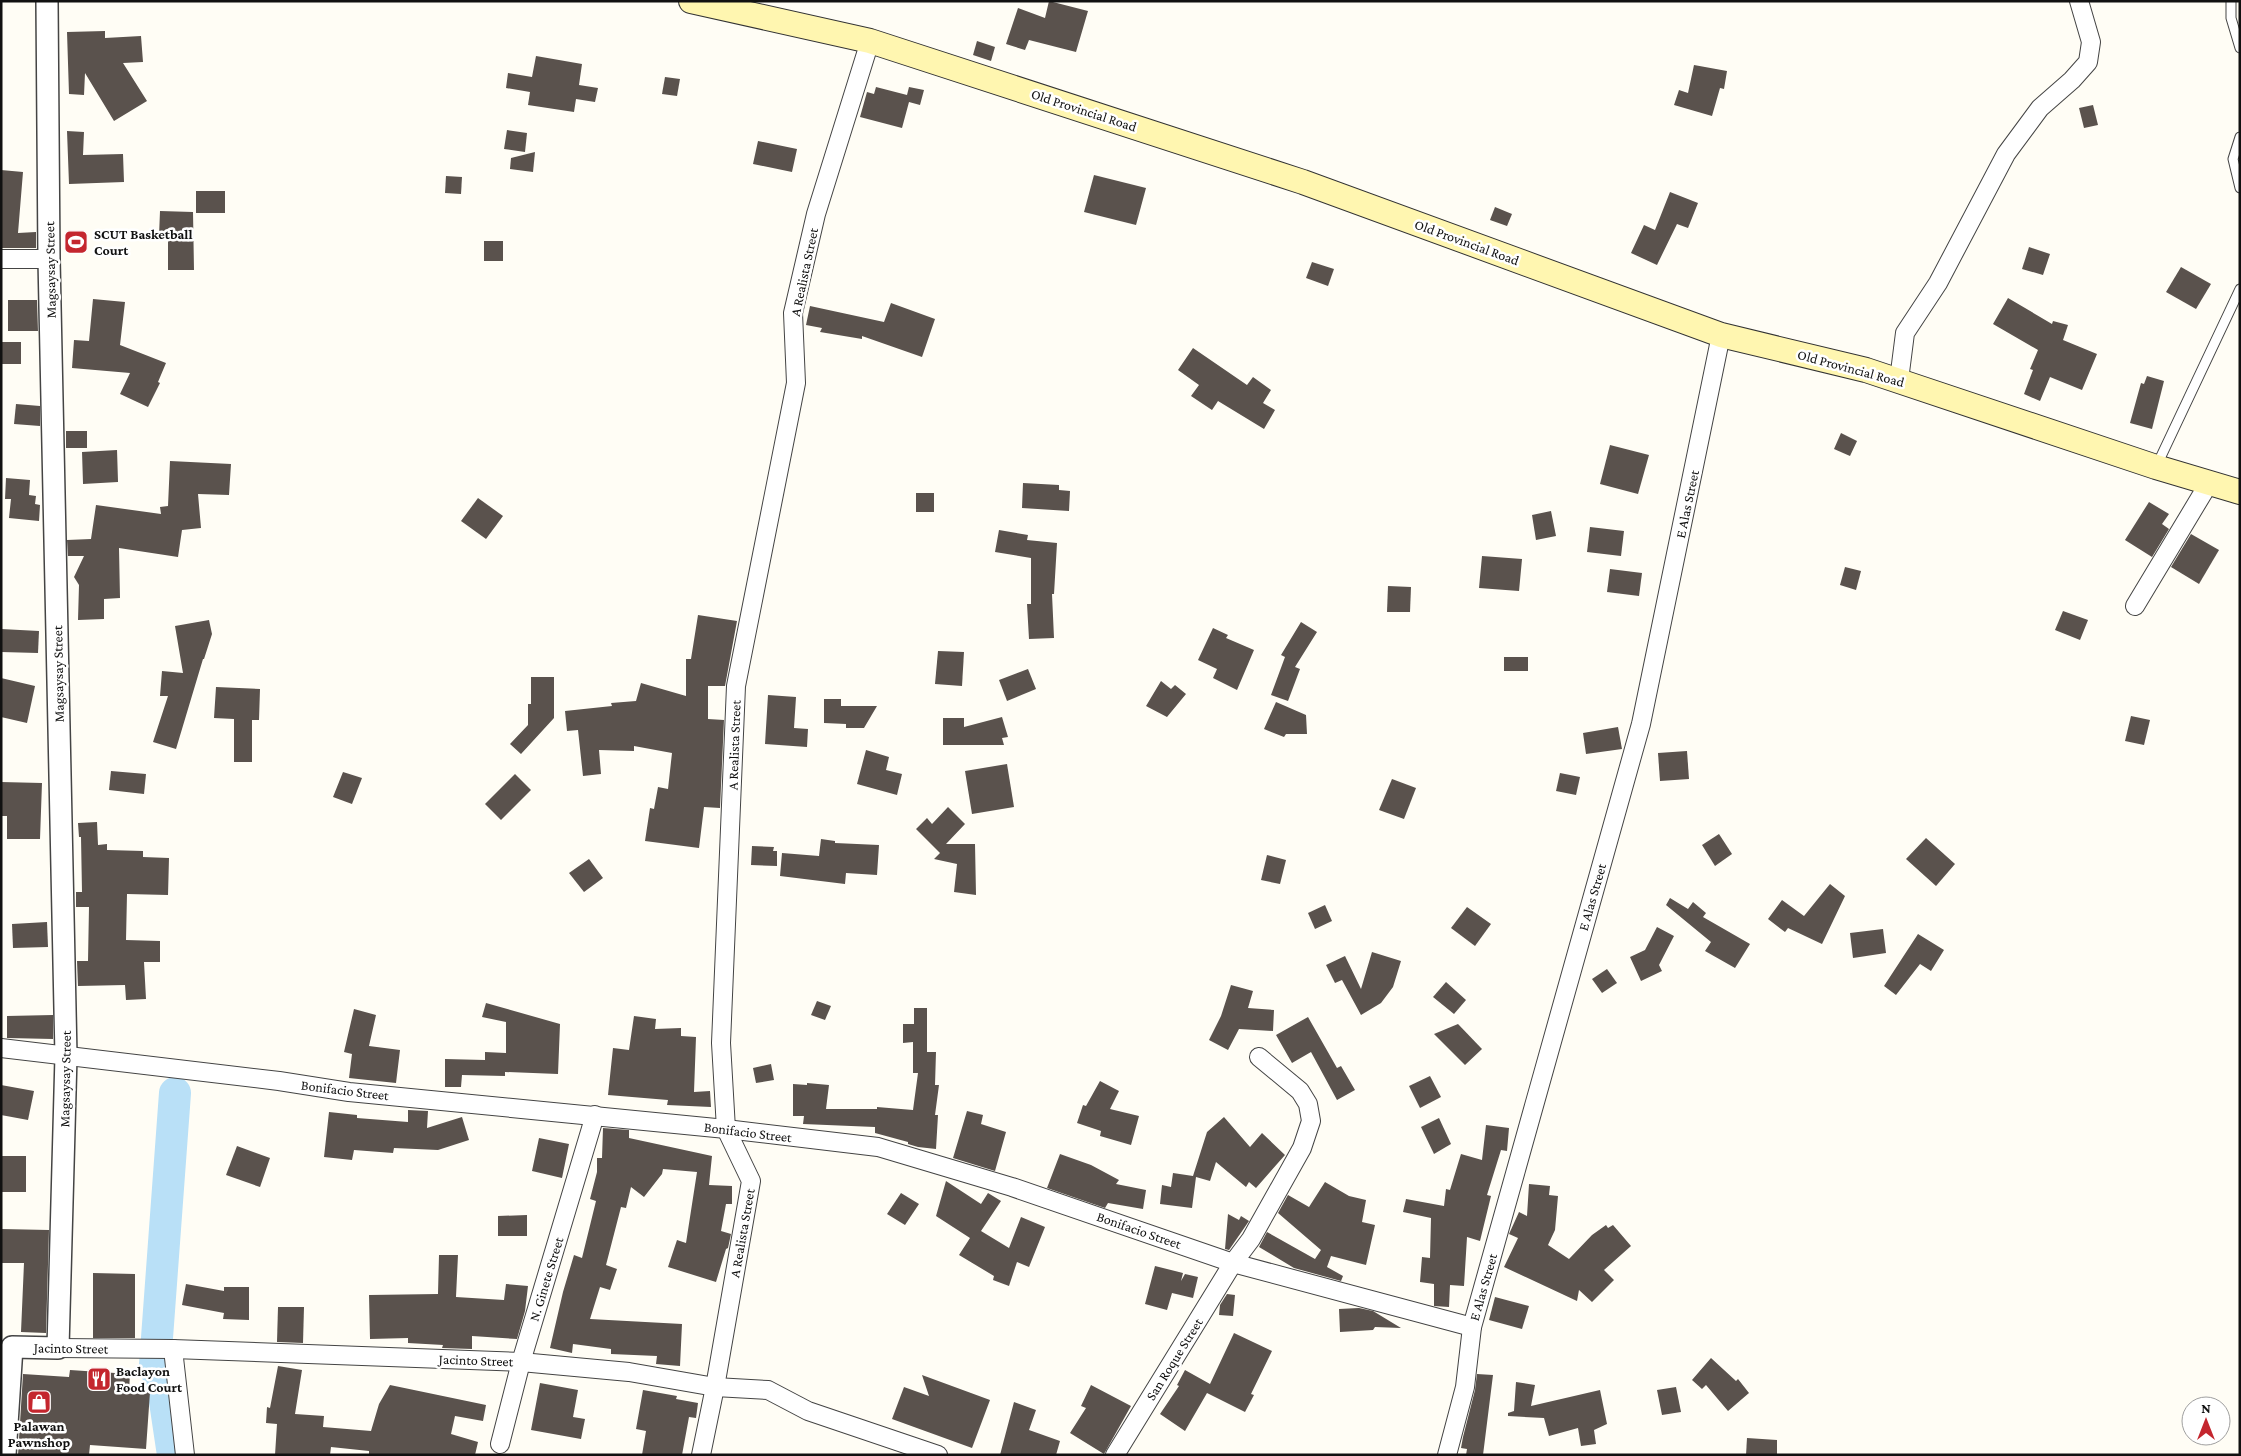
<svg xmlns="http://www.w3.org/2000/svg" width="2241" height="1456" viewBox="0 0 2241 1456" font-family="'Crimson Pro',serif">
  <rect width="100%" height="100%" fill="#fffdf5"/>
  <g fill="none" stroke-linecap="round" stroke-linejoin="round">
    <polyline stroke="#b9e0f7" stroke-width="32" points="173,1455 164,1395 155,1365 175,1093"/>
  </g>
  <g fill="#5a524d">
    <polygon points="1049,1 1088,11 1076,52 1029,40 1025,50 1006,44 1018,8 1045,18"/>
    <polygon points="105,31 105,38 141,36 143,62 123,63 147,101 114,121 85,73 84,95 69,94 67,32"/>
    <polygon points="977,41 995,47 991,61 973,55"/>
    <polygon points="536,56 582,64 579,85 598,88 595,102 576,99 574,112 528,105 530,92 506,88 508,73 532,77"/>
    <polygon points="1694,65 1727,71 1724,89 1720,88 1712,116 1674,105 1679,90 1688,93"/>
    <polygon points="665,77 680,79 677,96 662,94"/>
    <polygon points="876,87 907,95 909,87 924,90 920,105 909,102 902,128 860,117 867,92 874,94"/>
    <polygon points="2093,105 2098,125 2084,128 2079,108"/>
    <polygon points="507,130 527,133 525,152 504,149"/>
    <polygon points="67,131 84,132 83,155 123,154 124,182 69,184"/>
    <polygon points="758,141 797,149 792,172 753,164"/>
    <polygon points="535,152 533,172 510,169 511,158"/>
    <polygon points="1,170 23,172 18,233 36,232 36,248 1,248"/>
    <polygon points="1094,175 1146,188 1136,225 1084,212"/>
    <polygon points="446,176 462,177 461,194 445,193"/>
    <rect x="196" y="191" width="29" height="22"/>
    <polygon points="1670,192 1698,203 1688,228 1677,224 1657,265 1631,253 1644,225 1655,230"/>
    <polygon points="1495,207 1512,214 1507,226 1490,220"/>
    <polygon points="160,211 193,212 194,270 168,270 168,236 159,236"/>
    <rect x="484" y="241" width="19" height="20"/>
    <polygon points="2029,247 2050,254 2043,275 2022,269"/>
    <polygon points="1312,262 1334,269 1328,286 1306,278"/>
    <polygon points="2181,267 2211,284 2196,309 2166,292"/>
    <polygon points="2008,298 2052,324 2053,321 2068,325 2063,340 2097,354 2082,390 2050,377 2040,401 2024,394 2033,370 2030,369 2038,350 1993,324"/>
    <polygon points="93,299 125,302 120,345 166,363 158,382 160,383 148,407 120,394 130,373 72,368 74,340 89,341"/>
    <polygon points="8,300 37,300 38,331 8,331"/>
    <polygon points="891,303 935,319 922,357 862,336 862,339 820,332 822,328 806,325 810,306 884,322"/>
    <rect x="1" y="342" width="20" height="22"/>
    <polygon points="1193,348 1247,385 1253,377 1271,390 1263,403 1275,410 1264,429 1218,401 1212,410 1191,396 1199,385 1178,370"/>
    <polygon points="2147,376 2164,381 2152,429 2130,423 2141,383 2144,384"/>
    <polygon points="16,404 40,406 40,426 14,424"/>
    <rect x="66" y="431" width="21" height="17"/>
    <polygon points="1841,433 1857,441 1850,456 1834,449"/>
    <polygon points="1610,445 1649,455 1638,494 1600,484"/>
    <polygon points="117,450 118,482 83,484 82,452"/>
    <polygon points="170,461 231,464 229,495 198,494 201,528 182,530 178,557 119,548 120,598 104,599 104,619 78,620 79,585 74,577 84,556 68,556 67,540 91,539 96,505 161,514 160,507 168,506"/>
    <polygon points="6,478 30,480 29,495 36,496 35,504 40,505 39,521 9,518 11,499 5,499"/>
    <polygon points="1023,483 1059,485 1059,490 1070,491 1069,511 1022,508"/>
    <rect x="916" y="493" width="18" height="19"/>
    <polygon points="478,498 503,516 486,539 461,521"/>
    <polygon points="2149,502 2169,514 2162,524 2169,529 2152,557 2125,540"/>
    <polygon points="1551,511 1556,536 1536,540 1532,515"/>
    <polygon points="1590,527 1624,531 1621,556 1587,552"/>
    <polygon points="999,530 1028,535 1027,540 1057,543 1054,594 1052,594 1054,638 1029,639 1027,604 1031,604 1031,558 995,552"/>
    <polygon points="2191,534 2219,550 2199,584 2171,567"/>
    <polygon points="1482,556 1522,559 1519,591 1479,588"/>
    <polygon points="1845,567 1861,571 1856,590 1840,585"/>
    <polygon points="1610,569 1642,573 1639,596 1607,592"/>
    <polygon points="1388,586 1411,587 1410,612 1387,612"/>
    <polygon points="2063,611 2088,620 2080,640 2055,630"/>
    <polygon points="698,615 737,621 725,686 708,686 708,719 724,720 720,808 704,807 699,848 645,841 650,808 654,809 658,787 668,789 672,753 634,746 634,751 599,750 601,774 583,776 578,730 567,731 565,711 612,706 611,703 636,701 641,683 686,696 686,659 691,659"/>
    <polygon points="209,620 212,634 204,659 203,659 176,749 153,742 168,696 160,696 162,671 183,673 175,626"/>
    <polygon points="1301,622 1317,632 1295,667 1300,669 1288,701 1271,695 1285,657 1281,655"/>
    <polygon points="1213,628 1228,635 1226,638 1254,650 1237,690 1213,678 1217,669 1198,660"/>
    <polygon points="1,629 39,631 38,653 1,652"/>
    <polygon points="938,651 964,652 962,686 935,684"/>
    <rect x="1504" y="657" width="24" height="14"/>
    <polygon points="1028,669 1036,689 1007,701 999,680"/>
    <polygon points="531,677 554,677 554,718 521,754 510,744 528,725 528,704 531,704"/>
    <polygon points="1,678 35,686 27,723 1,717"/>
    <polygon points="1161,681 1171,689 1175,685 1186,694 1167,717 1146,706"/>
    <polygon points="216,687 260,689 259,720 252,720 252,762 234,762 234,719 214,718"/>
    <polygon points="768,695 796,697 794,728 808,729 807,747 765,744"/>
    <polygon points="824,699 841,699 841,706 877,706 864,728 846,728 846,724 824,723"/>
    <polygon points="1276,702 1306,715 1307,734 1286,734 1284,737 1264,729"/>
    <polygon points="2131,716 2150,720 2144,745 2125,741"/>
    <polygon points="1002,717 1008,737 1002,738 1004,745 943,745 943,718 964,718 964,727"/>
    <polygon points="1618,727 1622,749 1586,754 1583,733"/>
    <polygon points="866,750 889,757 886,770 902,774 897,795 857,784"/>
    <polygon points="1687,751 1689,779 1660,781 1658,753"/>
    <polygon points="1007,764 1014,807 972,814 965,771"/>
    <polygon points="111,771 146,774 144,794 109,790"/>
    <polygon points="343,772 362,778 352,804 333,797"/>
    <polygon points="1560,773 1580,777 1576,795 1556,791"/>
    <polygon points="515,774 531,790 501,820 485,804"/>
    <polygon points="1392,779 1416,788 1404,819 1379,810"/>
    <polygon points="1,782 42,783 40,839 7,839 7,816 1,816"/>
    <polygon points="948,807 965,824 946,844 975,844 976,895 954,892 957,864 934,859 940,853 916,829 927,818 932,824"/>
    <polygon points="97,822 98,845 107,844 107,850 143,851 143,857 169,858 168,895 127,894 126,940 160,941 160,962 144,962 146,999 126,1000 125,985 78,986 77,961 88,961 89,907 76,907 76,892 82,892 81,837 79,837 78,823"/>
    <polygon points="1719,834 1732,854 1715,866 1702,845"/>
    <polygon points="1926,838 1955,864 1936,886 1906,859"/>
    <polygon points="821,839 835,841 835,843 879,845 877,875 846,873 845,884 780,876 782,853 819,856"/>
    <polygon points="752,846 774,847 773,851 777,851 777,866 751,865"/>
    <polygon points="1267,855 1286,860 1280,884 1261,880"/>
    <polygon points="589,859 603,878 584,892 569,873"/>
    <polygon points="1830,884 1845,896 1822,944 1788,928 1785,932 1768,919 1782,900 1804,916"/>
    <polygon points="1670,898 1688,909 1693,902 1706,913 1703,917 1750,944 1735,968 1705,951 1711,942 1666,905"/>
    <polygon points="1325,905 1332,921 1315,929 1308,913"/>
    <polygon points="1467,907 1491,924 1475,946 1451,928"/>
    <polygon points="47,922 48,947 13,948 12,924"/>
    <polygon points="1657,927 1674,936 1659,965 1662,971 1641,981 1630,957 1645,950"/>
    <polygon points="1883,929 1886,953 1853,958 1850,933"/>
    <polygon points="1918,934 1944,950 1931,971 1920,964 1896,995 1884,986"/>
    <polygon points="1372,952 1401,961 1393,987 1381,1003 1361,1015 1342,980 1335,983 1326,965 1345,956 1361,989"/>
    <polygon points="1607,969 1617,983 1602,993 1592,979"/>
    <polygon points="1446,982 1466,1000 1454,1014 1433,997"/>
    <polygon points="1231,985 1253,991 1248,1008 1274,1010 1273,1031 1239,1029 1228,1050 1209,1040 1221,1016"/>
    <polygon points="817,1001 831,1006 825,1020 811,1015"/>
    <polygon points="486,1003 560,1024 558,1074 505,1072 505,1076 462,1075 461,1087 445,1087 445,1059 485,1060 485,1052 506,1053 506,1022 482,1017"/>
    <polygon points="914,1008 927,1008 927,1052 936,1052 935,1085 939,1085 935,1115 938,1115 936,1149 918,1147 908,1144 908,1142 875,1133 875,1127 803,1124 804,1116 793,1116 793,1084 807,1085 807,1083 829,1085 826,1109 877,1109 877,1107 913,1110 918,1073 913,1073 913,1042 903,1043 903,1024 914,1024"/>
    <polygon points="354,1009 376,1015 369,1046 400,1050 396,1083 349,1078 352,1054 344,1052"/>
    <polygon points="53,1015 53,1039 7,1038 7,1016"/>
    <polygon points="634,1016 656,1019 655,1029 681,1028 681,1036 696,1037 694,1092 710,1091 711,1107 667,1105 668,1100 608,1095 613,1048 629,1050"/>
    <polygon points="1308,1017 1337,1068 1341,1066 1355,1090 1337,1100 1311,1052 1292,1063 1276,1035"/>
    <polygon points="1458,1024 1482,1049 1465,1065 1434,1034"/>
    <polygon points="771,1064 774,1080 756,1083 753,1068"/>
    <polygon points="1430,1076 1441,1097 1420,1108 1409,1086"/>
    <polygon points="1100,1081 1119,1091 1110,1109 1139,1116 1131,1145 1100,1136 1101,1131 1077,1123 1083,1105 1086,1106"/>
    <polygon points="1,1085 34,1091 28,1120 1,1115"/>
    <polygon points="408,1110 428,1111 427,1128 462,1117 469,1140 438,1150 394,1148 393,1153 354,1150 352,1160 324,1157 329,1112 357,1115 357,1118 408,1122"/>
    <polygon points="967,1111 983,1115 981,1124 1006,1132 995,1171 953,1158"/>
    <polygon points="1224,1117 1250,1147 1262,1133 1285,1155 1256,1188 1249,1182 1246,1187 1216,1162 1210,1181 1196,1177 1192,1208 1160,1204 1162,1185 1171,1187 1173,1173 1193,1176 1207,1132"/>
    <polygon points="1439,1118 1451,1144 1434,1154 1421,1127"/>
    <polygon points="1486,1125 1509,1128 1507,1151 1501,1150 1487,1195 1491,1196 1480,1241 1467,1237 1464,1286 1450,1285 1449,1307 1434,1306 1434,1284 1420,1282 1422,1257 1430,1258 1431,1218 1403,1212 1406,1199 1444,1206 1446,1189 1450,1190 1461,1154 1482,1160"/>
    <polygon points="603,1128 629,1130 629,1138 712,1156 709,1185 732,1186 732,1204 726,1204 721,1231 731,1234 728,1248 726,1249 716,1282 668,1267 677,1240 686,1243 697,1172 663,1169 662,1174 644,1197 631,1187 626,1208 621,1207 606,1265 617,1269 610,1290 600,1287 590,1319 682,1324 680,1366 656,1364 657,1356 611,1354 611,1349 573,1344 572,1353 550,1348 563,1292 574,1255 582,1258 596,1201 590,1199 597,1172 597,1158 602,1158"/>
    <polygon points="539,1138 569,1144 562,1178 532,1171"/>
    <polygon points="237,1146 270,1158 260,1187 226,1175"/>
    <polygon points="1060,1154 1091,1165 1119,1180 1116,1184 1146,1190 1143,1209 1108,1203 1105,1208 1047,1188"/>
    <rect x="1" y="1156" width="25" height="36"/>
    <polygon points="946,1181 981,1204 988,1193 1001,1201 981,1231 1009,1248 1021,1217 1045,1227 1029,1267 1017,1262 1009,1286 993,1280 994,1276 959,1255 970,1238 936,1216"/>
    <polygon points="1325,1182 1349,1196 1366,1200 1362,1222 1375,1225 1366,1265 1331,1256 1327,1267 1343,1276 1341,1281 1294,1268 1259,1247 1267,1232 1315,1259 1321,1250 1278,1213 1288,1195 1309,1207"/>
    <polygon points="1529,1184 1550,1186 1549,1195 1558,1196 1555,1230 1548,1245 1569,1259 1592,1235 1606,1225 1608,1228 1613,1225 1631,1246 1604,1270 1614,1280 1592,1302 1579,1290 1577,1301 1504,1267 1518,1238 1509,1234 1519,1212 1527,1216"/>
    <polygon points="901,1193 919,1204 905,1225 887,1214"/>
    <polygon points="1228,1214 1239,1220 1241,1216 1249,1221 1229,1250 1225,1249"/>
    <polygon points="527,1215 527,1236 498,1236 498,1216"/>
    <polygon points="1,1229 49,1230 46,1333 21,1332 24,1263 1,1263"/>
    <polygon points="439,1255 458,1255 456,1297 504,1300 506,1284 528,1286 525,1311 517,1339 472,1336 472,1349 442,1348 443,1345 408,1343 408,1338 370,1339 369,1295 438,1294"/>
    <polygon points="1155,1266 1183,1273 1181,1281 1185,1274 1198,1277 1193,1298 1172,1293 1167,1310 1145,1304"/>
    <polygon points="93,1273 135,1274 135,1338 93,1338"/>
    <polygon points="186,1284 224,1291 224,1287 249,1287 249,1320 223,1319 224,1313 182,1305"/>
    <polygon points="1227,1294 1235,1295 1233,1316 1219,1315 1220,1305"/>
    <polygon points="1495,1297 1529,1306 1522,1329 1489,1320"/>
    <polygon points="278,1307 304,1307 303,1343 277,1342"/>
    <polygon points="1359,1308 1373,1311 1401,1328 1375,1327 1373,1330 1340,1332 1339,1309"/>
    <polygon points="1234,1333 1272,1351 1251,1394 1254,1395 1245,1412 1207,1393 1185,1431 1160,1414 1179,1386 1177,1385 1185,1370 1210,1384"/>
    <polygon points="1711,1358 1736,1381 1738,1379 1749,1393 1728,1411 1706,1385 1702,1389 1692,1380"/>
    <polygon points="278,1366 302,1370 295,1414 324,1416 323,1427 371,1431 379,1404 390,1385 486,1405 483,1421 455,1416 451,1434 478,1442 475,1455 369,1455 369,1451 331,1447 330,1455 275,1455 277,1424 266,1423 267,1407 270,1408"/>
    <polygon points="70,1370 130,1374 129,1391 150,1392 146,1449 90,1445 89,1455 18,1455 23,1374 69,1377"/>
    <polygon points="1477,1374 1493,1375 1483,1455 1466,1455 1467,1449 1461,1448 1463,1437 1475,1390"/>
    <polygon points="922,1375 990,1400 972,1448 892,1419 904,1387 929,1396"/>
    <polygon points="1516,1382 1535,1385 1531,1406 1600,1390 1607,1424 1594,1430 1596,1444 1581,1446 1578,1428 1549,1436 1544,1418 1508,1416 1508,1413 1514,1411"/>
    <polygon points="540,1383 578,1390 573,1417 585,1419 581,1439 531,1430"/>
    <polygon points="1091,1385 1131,1406 1104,1454 1070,1433 1086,1408 1081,1406"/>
    <polygon points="1676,1387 1681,1412 1662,1415 1657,1390"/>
    <polygon points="643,1390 677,1396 676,1399 698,1403 696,1418 689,1417 682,1455 642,1455 646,1431 636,1429"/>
    <polygon points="1014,1402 1036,1410 1029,1430 1060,1441 1056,1455 1000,1455"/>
    <polygon points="1747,1438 1777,1440 1777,1455 1746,1455"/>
  </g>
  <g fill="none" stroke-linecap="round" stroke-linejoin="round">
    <g stroke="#444" stroke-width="11">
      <g id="service">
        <polyline points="2231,1 2231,18 2240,48"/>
        <polyline points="2240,137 2233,159 2240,188"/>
        <polyline points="2156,467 2240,289"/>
      </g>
    </g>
    <g stroke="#444" stroke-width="20">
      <g id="minor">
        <polyline points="1,259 49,259"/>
        <polyline points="1899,380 1905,333 1938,283 2006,154 2040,108 2072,80 2088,62 2091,42 2079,1"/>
        <polyline points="2135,606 2209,483"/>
        <polyline points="1,1048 279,1081 349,1092 726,1129 878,1147 1012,1187 1233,1263 1472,1327"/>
        <polyline points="58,1348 173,1349 521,1362 629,1372 715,1387 768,1390 808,1411 938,1455"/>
        <polyline points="173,1349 185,1455"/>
        <polyline points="500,1444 521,1362 595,1115"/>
        <polyline points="701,1455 715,1387 751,1181 726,1129 721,1043 736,686 796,383 793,313 816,214 870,41"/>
        <polyline points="1115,1455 1233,1263 1251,1239 1302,1148 1311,1121 1308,1104 1300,1091 1259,1057"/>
        <polyline points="1447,1455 1465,1387 1472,1327 1641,724 1721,335"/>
      </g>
    </g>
    <g stroke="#444" stroke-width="24">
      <polyline id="tertiary" points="5,1455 12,1347 58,1348 66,1056 49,259 47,1"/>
    </g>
    <g stroke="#333" stroke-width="26">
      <polyline id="secondary" points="691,1 870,41 1303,182 1721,335 1866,370 2156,467 2240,492"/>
    </g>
    <use href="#service" stroke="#fff" stroke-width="9"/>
    <use href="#minor" stroke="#fff" stroke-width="18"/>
    <use href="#tertiary" stroke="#fff" stroke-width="21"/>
    <use href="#secondary" stroke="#fff6b0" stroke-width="24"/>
  </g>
  <defs>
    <g id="stadium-square" transform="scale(1.25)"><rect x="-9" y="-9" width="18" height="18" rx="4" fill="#c4262e" stroke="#fff"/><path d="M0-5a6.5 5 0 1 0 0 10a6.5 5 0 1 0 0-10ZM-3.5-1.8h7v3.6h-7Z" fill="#fff"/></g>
    <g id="restaurant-square" transform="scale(1.25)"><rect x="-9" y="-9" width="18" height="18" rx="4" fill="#c4262e" stroke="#fff"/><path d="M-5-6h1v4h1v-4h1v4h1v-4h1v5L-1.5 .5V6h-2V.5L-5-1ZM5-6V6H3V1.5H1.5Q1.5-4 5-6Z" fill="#fff"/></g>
    <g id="shop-square" transform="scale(1.25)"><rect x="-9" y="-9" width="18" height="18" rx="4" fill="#c4262e" stroke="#fff"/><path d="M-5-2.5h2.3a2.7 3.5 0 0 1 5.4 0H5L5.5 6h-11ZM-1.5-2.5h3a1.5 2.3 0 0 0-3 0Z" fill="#fff"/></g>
  </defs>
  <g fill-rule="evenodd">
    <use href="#stadium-square" x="76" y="242"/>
    <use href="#restaurant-square" x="99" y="1379"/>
    <use href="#shop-square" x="39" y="1402"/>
  </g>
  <g text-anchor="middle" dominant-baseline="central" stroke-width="5" stroke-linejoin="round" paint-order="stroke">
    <g font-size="14" fill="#111" stroke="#fff">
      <text transform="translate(1084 110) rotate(18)">Old Provincial Road</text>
      <text transform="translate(1467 242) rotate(20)">Old Provincial Road</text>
      <text transform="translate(50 270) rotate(-91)">Magsaysay Street</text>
      <text transform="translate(804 272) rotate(-78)">A Realista Street</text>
      <text transform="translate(1851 368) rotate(15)">Old Provincial Road</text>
      <text transform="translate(1687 504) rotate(-78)">E Alas Street</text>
      <text transform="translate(58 674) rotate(-91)">Magsaysay Street</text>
      <text transform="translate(734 745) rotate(-88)">A Realista Street</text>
      <text transform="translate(1592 897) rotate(-74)">E Alas Street</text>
      <text transform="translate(65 1079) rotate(-89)">Magsaysay Street</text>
      <text transform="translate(345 1090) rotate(7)">Bonifacio Street</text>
      <text transform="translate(748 1132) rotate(7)">Bonifacio Street</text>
      <text transform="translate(1139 1230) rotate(19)">Bonifacio Street</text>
      <text transform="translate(742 1233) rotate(-80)">A Realista Street</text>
      <text transform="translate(546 1279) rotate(-73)">N. Ginete Street</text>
      <text transform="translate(1483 1287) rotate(-74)">E Alas Street</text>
      <text transform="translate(71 1348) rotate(1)">Jacinto Street</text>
      <text transform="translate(1174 1359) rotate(-58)">San Roque Street</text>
      <text transform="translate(476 1360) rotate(2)">Jacinto Street</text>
    </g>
    <g font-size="14" font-weight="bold" fill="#111" stroke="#fff" text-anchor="start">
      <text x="94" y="234">SCUT Basketball<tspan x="94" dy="16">Court</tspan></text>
      <text x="116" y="1371">Baclayon<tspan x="116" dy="16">Food Court</tspan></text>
      <text x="39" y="1426" text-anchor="middle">Palawan<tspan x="39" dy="16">Pawnshop</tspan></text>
    </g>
  </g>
  <rect width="2241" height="1456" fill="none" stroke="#111111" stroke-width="5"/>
  <g transform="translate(2206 1421)"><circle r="24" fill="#ffffff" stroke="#a0a0a0"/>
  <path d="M0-4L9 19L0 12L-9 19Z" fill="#c4262e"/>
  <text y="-8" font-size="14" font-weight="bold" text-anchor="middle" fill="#111111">N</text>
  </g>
</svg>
